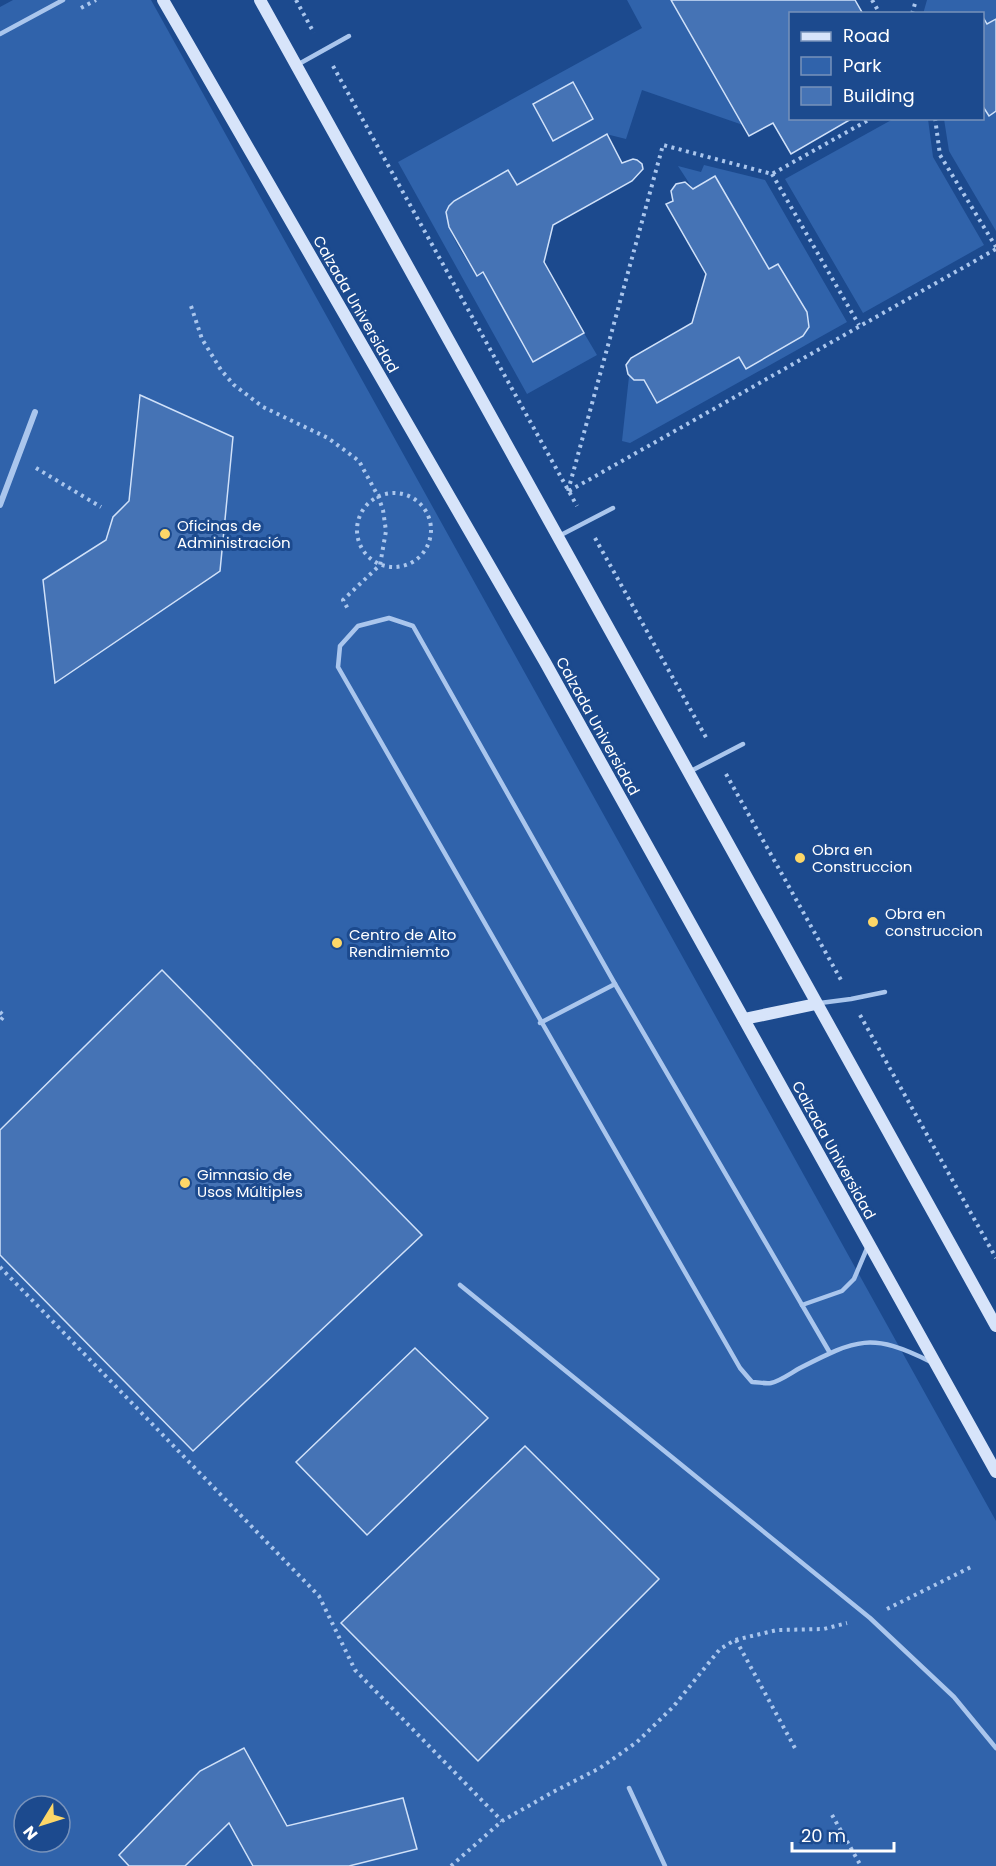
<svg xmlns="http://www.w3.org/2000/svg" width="996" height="1866" viewBox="0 0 996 1866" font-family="Poppins,sans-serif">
  <rect width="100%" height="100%" fill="#1c4a8e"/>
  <g fill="#3063ab" fill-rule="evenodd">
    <path d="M13,0h138l845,1521v345h-996v-1859zM24,1806h36v36h-36z"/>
    <path d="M627,0h44l72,125 -101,-35 -16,49 -20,-5 -89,51 -9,-14 -59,35c-8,20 17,52 27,69l7,-3 50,89 51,-28 13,22 -70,39 -129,-232 244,-134z"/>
    <polygon points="927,0 996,0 996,19 987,24 983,18 982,14 923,14"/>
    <polygon points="983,105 989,115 996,111 996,231 949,151 944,119 982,118"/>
    <polygon points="895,118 928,119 933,157 984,245 863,313 785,179"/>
    <polygon points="704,165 765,180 847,322 630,443 622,441 631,358 657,403 739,357 746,369 803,336 809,327 807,312 778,264 769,269 715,177 693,189 678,166 701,172"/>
  </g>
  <g fill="#4573b5" stroke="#d0e1f9" stroke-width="1.5">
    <polygon points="671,0 855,0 863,14 790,14 790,118 853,118 791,154 773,123 749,136"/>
    <polygon points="983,17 987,24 996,19 996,111 989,116 982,105"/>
    <polygon points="573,82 593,119 553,141 533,104"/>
    <polygon points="607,134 622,163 633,159 637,160 642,164 643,169 632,181 553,225 544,262 584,333 533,362 483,272 477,276 449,227 446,212 449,206 454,201 508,170 517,185"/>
    <polygon points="715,176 769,269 778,264 807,312 809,327 803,336 746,369 739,357 657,403 644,380 634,380 628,374 626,365 631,358 692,323 706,274 666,204 673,201 671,191 676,184 685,182 693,189"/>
    <polygon points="140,395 233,437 220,571 55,683 43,580 106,540 113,517 129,501"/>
    <polygon points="162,970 422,1235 193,1451 0,1255 0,1130"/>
    <polygon points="415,1348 488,1418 367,1535 296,1462"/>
    <polygon points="525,1446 659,1579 478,1761 341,1623"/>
    <polygon points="244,1748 287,1826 403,1798 417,1849 349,1866 253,1866 229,1823 185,1866 129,1866 119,1855 200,1771"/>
  </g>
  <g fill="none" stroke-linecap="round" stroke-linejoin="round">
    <g stroke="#aac6ed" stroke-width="4" stroke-dasharray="3 4.5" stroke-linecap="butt">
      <polyline points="296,0 314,33"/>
      <polyline points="872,0 880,14"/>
      <polyline points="81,8 96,0"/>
      <polyline points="912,14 916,0"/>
      <polyline points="333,66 577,506"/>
      <polyline points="935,118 940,155 996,247"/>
      <polyline points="772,174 859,325"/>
      <polyline points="191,306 202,339 221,370 234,385 263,407 328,438 347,452 359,461 378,496 383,510 386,531 380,565 343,600 348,609"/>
      <polyline points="36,468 101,507"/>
      <polyline points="568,491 663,145 772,174 872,118"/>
      <polyline points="569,491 996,249"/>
      <circle cx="394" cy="530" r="37"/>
      <polyline points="595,538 708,741"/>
      <polyline points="726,774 841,980"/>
      <polyline points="0,1012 4,1016 0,1021"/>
      <polyline points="860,1015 996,1258"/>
      <polyline points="0,1267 319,1596 355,1670 502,1821"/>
      <polyline points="887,1609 973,1566"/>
      <polyline points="736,1640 796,1750"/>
      <polyline points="832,1815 861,1866"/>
      <polyline points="451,1866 502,1821 553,1792 600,1768 637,1742 673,1707 720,1649 735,1640 777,1630 824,1629 847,1623"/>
    </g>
    <g stroke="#aac6ed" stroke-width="4.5">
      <polyline points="0,34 63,0"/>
      <polyline points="297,65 349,36"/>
      <polyline points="559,536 613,508"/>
      <polyline points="689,772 743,744"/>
      <polyline points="820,1003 851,999 885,992"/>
      <polyline points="540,1023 615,984"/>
      <polyline points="460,1285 870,1618 954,1697 996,1748"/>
      <polyline points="802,1305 842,1291 854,1279 868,1246"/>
      <path d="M830,1353l-215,-369 -202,-358 -24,-8 -31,8 -18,20 -2,21 402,701 12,14c6,0 14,2 19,1 9,-2 20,-10 29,-15 57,-29 71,-36 131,-6"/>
      <polyline points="629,1788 665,1866"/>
    </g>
    <polyline stroke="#aac6ed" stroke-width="6" points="0,505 35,412"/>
    <g stroke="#d7e4fa" stroke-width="12">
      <polyline points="163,0 545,662 996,1472"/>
      <polyline points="260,0 996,1326"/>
      <polyline points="744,1019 816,1004"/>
    </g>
  </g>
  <g fill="#fdd768" stroke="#1c4a8e" stroke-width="2">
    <circle cx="165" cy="534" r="6"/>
    <circle cx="800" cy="858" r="6"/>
    <circle cx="873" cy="922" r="6"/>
    <circle cx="337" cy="943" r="6"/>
    <circle cx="185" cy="1183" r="6"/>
  </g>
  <g text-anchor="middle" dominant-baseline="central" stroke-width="6" stroke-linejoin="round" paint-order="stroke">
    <g font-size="15" fill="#fff" stroke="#1c4a8e">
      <text transform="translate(356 304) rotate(60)">Calzada Universidad</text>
      <text transform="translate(598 726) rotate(61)">Calzada Universidad</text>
      <text transform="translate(834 1150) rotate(61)">Calzada Universidad</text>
    </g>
    <g font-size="15" fill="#fff" stroke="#1c4a8e" text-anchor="start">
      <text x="177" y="525">Oficinas de<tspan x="177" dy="17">Administración</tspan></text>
      <text x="812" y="849">Obra en<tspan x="812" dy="17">Construccion</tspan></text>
      <text x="885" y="913">Obra en<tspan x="885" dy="17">construccion</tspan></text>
      <text x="349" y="934">Centro de Alto<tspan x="349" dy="17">Rendimiemto</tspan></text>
      <text x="197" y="1174">Gimnasio de<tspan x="197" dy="17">Usos Múltiples</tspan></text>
    </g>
  </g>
  <rect x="789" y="12" width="195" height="108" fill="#1c4a8e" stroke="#7792bb" stroke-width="1.5"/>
  <rect x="801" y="32" width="30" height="9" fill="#d7e4fa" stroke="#7792bb" stroke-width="1.5"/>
  <text x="843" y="42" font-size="18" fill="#ffffff">Road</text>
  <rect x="801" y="57" width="30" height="18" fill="#3063ab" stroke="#7792bb" stroke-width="1.5"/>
  <text x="843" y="72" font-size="18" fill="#ffffff">Park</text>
  <rect x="801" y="87" width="30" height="18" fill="#4573b5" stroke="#7792bb" stroke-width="1.5"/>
  <text x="843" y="102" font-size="18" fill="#ffffff">Building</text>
  <g transform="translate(42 1824) rotate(232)"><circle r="28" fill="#1c4a8e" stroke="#7792bb" stroke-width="1.5"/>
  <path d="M0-4.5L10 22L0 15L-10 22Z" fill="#fdd768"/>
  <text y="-9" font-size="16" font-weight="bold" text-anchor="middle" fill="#ffffff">N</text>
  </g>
  <path d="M792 1842v9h102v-9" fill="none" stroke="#ffffff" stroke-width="3"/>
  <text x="801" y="1842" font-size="18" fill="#ffffff" stroke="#1c4a8e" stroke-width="4.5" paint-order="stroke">20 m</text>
</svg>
